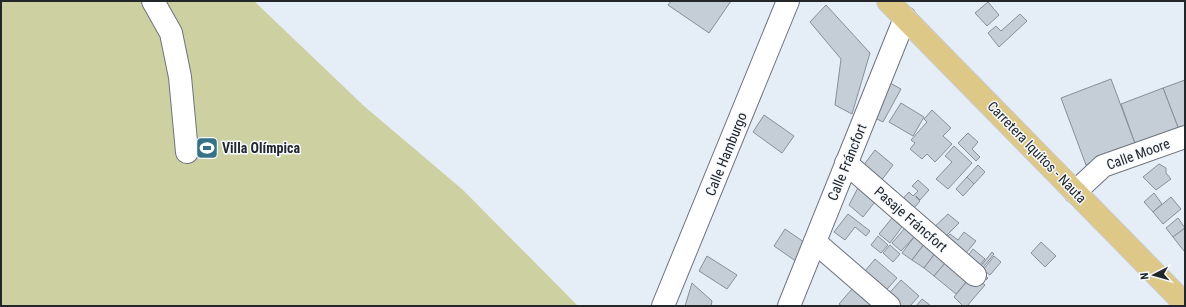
<svg xmlns="http://www.w3.org/2000/svg" width="1186" height="307" viewBox="0 0 1186 307" font-family="'Roboto Condensed',sans-serif">
  <rect width="100%" height="100%" fill="#e5edf7"/>
  <polygon fill="#cdd1a2" points="1,1 254,1 364,106 463,190 578,306 1,306"/>
  <g fill="#c5cdd7" stroke="#878f98">
    <polygon points="671,1 731,1 709,33 668,5"/>
    <polygon points="988,2 999,15 987,26 975,13"/>
    <polygon points="826,5 870,53 852,114 835,105 841,59 810,22"/>
    <polygon points="1020,14 1027,21 999,47 988,33 996,26 1001,31"/>
    <polygon points="1111,79 1136,146 1086,165 1061,98"/>
    <polygon points="1185,80 1185,128 1179,130 1163,88"/>
    <polygon points="890,83 901,89 883,122 873,117"/>
    <polygon points="1163,88 1179,130 1136,146 1121,104"/>
    <polygon points="901,103 924,117 913,136 889,122"/>
    <polygon points="932,110 951,128 943,136 952,144 935,162 927,154 922,159 910,149 915,143 911,140 927,122 924,119"/>
    <polygon points="764,115 794,136 782,153 753,132"/>
    <polygon points="968,133 978,142 972,149 980,157 976,161 958,143"/>
    <polygon points="954,146 972,163 948,189 936,179 952,162 945,156"/>
    <polygon points="875,150 893,165 878,185 860,170"/>
    <polygon points="1159,164 1166,168 1166,173 1171,179 1156,190 1143,177"/>
    <polygon points="978,165 985,172 974,184 967,177"/>
    <polygon points="967,177 974,184 963,196 956,189"/>
    <polygon points="918,180 929,190 920,200 916,196 916,197 920,201 909,214 898,204 909,192 913,196 918,191 912,186"/>
    <polygon points="861,182 878,198 863,217 849,205"/>
    <polygon points="1154,193 1162,204 1153,212 1144,202"/>
    <polygon points="1171,197 1181,209 1163,224 1153,212"/>
    <polygon points="848,214 870,231 866,236 855,227 845,240 834,232"/>
    <polygon points="948,214 959,223 941,241 930,231"/>
    <polygon points="892,218 902,227 890,243 879,234"/>
    <polygon points="1178,218 1185,228 1173,237 1166,228"/>
    <polygon points="905,228 915,236 901,251 892,243"/>
    <polygon points="1185,228 1185,251 1184,251 1173,237"/>
    <polygon points="785,229 811,247 800,264 774,246"/>
    <polygon points="964,232 976,241 961,259 942,243 950,234 958,240"/>
    <polygon points="878,236 888,245 881,253 871,245"/>
    <polygon points="915,236 924,244 912,260 902,253"/>
    <polygon points="929,238 940,247 924,268 912,260"/>
    <polygon points="1041,242 1056,256 1045,267 1031,253"/>
    <polygon points="890,245 900,254 893,262 883,253"/>
    <polygon points="940,247 952,255 934,276 924,268"/>
    <polygon points="973,249 985,259 974,272 963,262"/>
    <polygon points="992,252 994,254 980,271 988,278 986,280 976,272"/>
    <polygon points="952,255 973,274 956,294 934,276"/>
    <polygon points="707,256 737,275 727,289 699,271"/>
    <polygon points="994,256 1001,262 990,275 983,270"/>
    <polygon points="875,259 897,278 881,296 860,277"/>
    <polygon points="973,274 985,285 967,306 963,306 954,297"/>
    <polygon points="901,280 919,296 910,306 893,306 884,299"/>
    <polygon points="858,282 875,306 842,306 839,304"/>
    <polygon points="692,283 712,301 711,306 685,306"/>
    <polygon points="922,299 931,306 916,306"/>
  </g>
  <g fill="none" stroke-linecap="round" stroke-linejoin="round">
    <g stroke="#6c737c" stroke-width="24">
      <g id="minor">
        <polyline points="153,1 171,33 180,77 187,152"/>
        <polyline points="846,163 975,275"/>
        <polyline points="1075,192 1103,166 1185,137"/>
        <polyline points="815,242 889,306"/>
        <polyline points="663,306 788,1"/>
        <polyline points="789,306 905,18"/>
      </g>
    </g>
    <g stroke="#cacbcc" stroke-width="24">
      <polyline id="major" points="888,1 1185,304"/>
    </g>
    <use href="#minor" stroke="#fff" stroke-width="22"/>
    <use href="#major" stroke="#dec887" stroke-width="22"/>
  </g>
  <defs>
    <g id="stadium-square" transform="scale(1.15)"><rect x="-9" y="-9" width="18" height="18" rx="4" fill="#357288" stroke="#f6fafe"/><path d="M0-5a6.5 5 0 1 0 0 10a6.5 5 0 1 0 0-10ZM-3.5-1.8h7v3.6h-7Z" fill="#fff"/></g>
  </defs>
  <g fill-rule="evenodd">
    <use href="#stadium-square" x="207" y="148"/>
  </g>
  <g text-anchor="middle" dominant-baseline="central" stroke-width="3" stroke-linejoin="round" paint-order="stroke">
    <g font-size="14" font-weight="bold" fill="#24272a" stroke="#f6fafe" text-anchor="start">
      <text x="222" y="148">Villa Olímpica</text>
    </g>
    <g font-size="14" fill="#24272a" stroke="#f6fafe">
      <text transform="translate(1037 152) rotate(46)">Carretera Iquitos - Nauta</text>
      <text transform="translate(726 154) rotate(-68)">Calle Hamburgo</text>
      <text transform="translate(1138 154) rotate(-20)">Calle Moore</text>
      <text transform="translate(847 162) rotate(-68)">Calle Fráncfort</text>
      <text transform="translate(911 219) rotate(41)">Pasaje Fráncfort</text>
    </g>
  </g>
  <rect width="1186" height="307" fill="none" stroke="#24272a" stroke-width="4"/>
  <g transform="translate(1154 275) rotate(264)" stroke="#f6fafe" stroke-width="3" paint-order="stroke">
  <path d="M0-3L7 15L0 10L-7 15Z" fill="#24272a"/>
  <text y="-6" font-size="11" font-weight="bold" text-anchor="middle" fill="#24272a">N</text>
  </g>
</svg>
